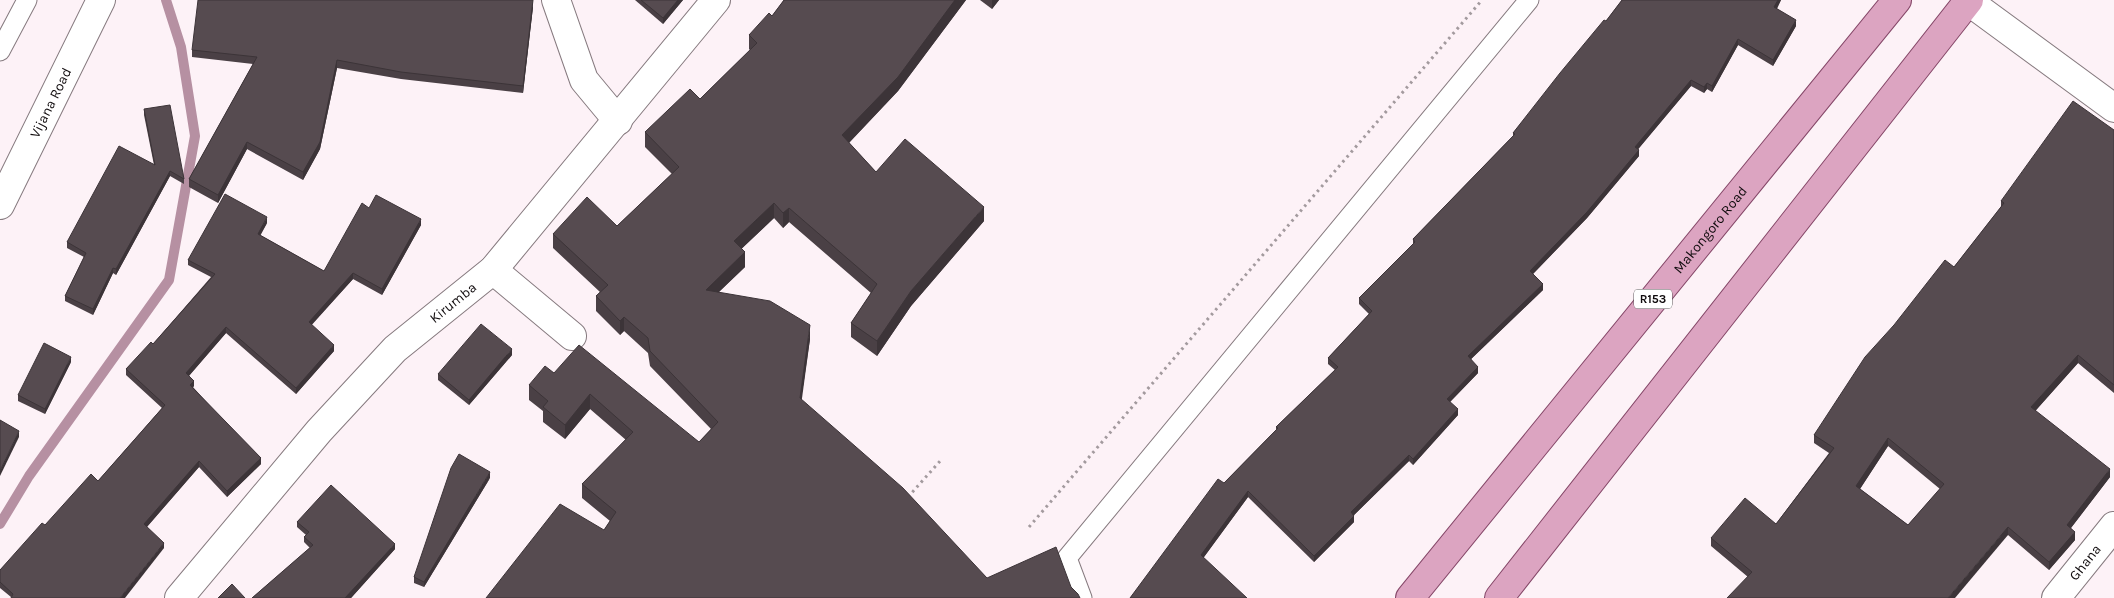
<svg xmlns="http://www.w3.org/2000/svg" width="2114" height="598" viewBox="0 0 2114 598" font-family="Karla,sans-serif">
  <rect width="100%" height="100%" fill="#fdf2f7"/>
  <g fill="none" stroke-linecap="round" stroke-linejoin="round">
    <polyline stroke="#b690a2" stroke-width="10" points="0,524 29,476 169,280 195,136 181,47 166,0"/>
    <g stroke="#867a7f" stroke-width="21">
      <g id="service">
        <polyline points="0,51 27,0"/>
        <polyline points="1082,598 1067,558 1529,0"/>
      </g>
    </g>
    <g stroke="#867a7f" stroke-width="30">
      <g id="minor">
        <polyline points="556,0 584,80 618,121"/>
        <polyline points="1968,1 2114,108"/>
        <path id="s1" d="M0,205l101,-205"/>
        <polyline points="493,270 572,336"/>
        <path id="s2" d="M179,598l140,-167 76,-82 98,-79 223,-270"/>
      </g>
    </g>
    <g stroke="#867a7f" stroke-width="30">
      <g id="tertiary">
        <path id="s3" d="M2056,598l58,-72"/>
      </g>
    </g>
    <g stroke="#854768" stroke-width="30">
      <g id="primary">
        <path id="s4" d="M1410,598l487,-598"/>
        <polyline points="1499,598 1969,0"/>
      </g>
    </g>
    <g stroke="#a39a9e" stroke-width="3" stroke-dasharray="2.5 4" stroke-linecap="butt">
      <polyline points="908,497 941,460"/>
      <polyline points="1029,527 1482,0"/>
    </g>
    <use href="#service" stroke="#fff" stroke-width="19"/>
    <use href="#minor" stroke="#fff" stroke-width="28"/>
    <use href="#tertiary" stroke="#fff" stroke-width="28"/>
    <use href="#primary" stroke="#dca4c1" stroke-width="28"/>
  </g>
  <g fill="#4a4045" fill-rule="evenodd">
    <polygon points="635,0 683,0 663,24"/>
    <polygon points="784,0 966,0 898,91 849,143 876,172 984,221 911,306 877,356 851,337 851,323 871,293 789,222 783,228 774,218 741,249 745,267 719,292 810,339 801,400 987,578 1071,587 1080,598 604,530 610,521 582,498 582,484 626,440 590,409 565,439 543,422 543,411 529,400 529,385 554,373 699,442 711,429 650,366 648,353 624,331 620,335 596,311 596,296 600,292 553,248 553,234 617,226 672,174 645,147 645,132 700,99 750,50 749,49 749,35 772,16"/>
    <polygon points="980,0 999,0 992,9"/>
    <polygon points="1622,0 1781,0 1777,9 1796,26 1773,66 1738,45 1712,92 1707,89 1704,93 1691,86 1638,149 1639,156 1587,218 1533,274 1543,290 1471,359 1478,373 1450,402 1458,415 1413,465 1409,461 1354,515 1354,522 1314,562 1248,497 1204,557 1130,598 1224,483 1276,430 1276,427 1335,370 1328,364 1328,358 1369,314 1359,304 1359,298 1413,244 1413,239 1513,136 1513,133 1606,21"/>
    <polygon points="533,7 523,93 401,79 337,68 320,149 303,180 247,149 218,203 189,187 189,179 253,64 192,57 192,50"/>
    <polygon points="144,109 184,179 184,184 170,176 116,275 113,273 93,315 65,301 65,296 84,257 67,248 67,242 154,165 144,115"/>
    <path d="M2114,130v263l-36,-30 -43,48 75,66 -39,51 4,12 -26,30 -41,-35 -260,42 -37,-31v-8l65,-14 53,-71 -15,-10v-8l140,-168 47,-60v-6zM1888,446l52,43 -32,36 -48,-36z"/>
    <polygon points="369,208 421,225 382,295 353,279 311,325 334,351 296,394 226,333 189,376 194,386 193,387 261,464 227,497 199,467 147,527 164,548 11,597 0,588 0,570 45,525 98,481 162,408 126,375 126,369 153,344 211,277 188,265 188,260 267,223 260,235 324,271"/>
    <polygon points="512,355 469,405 438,380 438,374"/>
    <polygon points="71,362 45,414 18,401 18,395"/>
    <polygon points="490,478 424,587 414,583 414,577"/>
    <polygon points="297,522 395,549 351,598 252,598 310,548 304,542 304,537 306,535 297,527"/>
  </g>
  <g fill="#3c3438">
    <polygon points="533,0 533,7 523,93 523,86"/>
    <polygon points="678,0 683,0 663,24 663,18"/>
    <polygon points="955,0 966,0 898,91 842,150 842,135"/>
    <polygon points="992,0 999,0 992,9"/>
    <polygon points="1778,0 1781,0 1774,13 1774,7"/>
    <polygon points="1796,20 1796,26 1773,66 1773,60"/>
    <polygon points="1738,39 1738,45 1712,92 1712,86"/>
    <polygon points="337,60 337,68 320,149 303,180 303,172"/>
    <polygon points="1691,80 1691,86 1635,153 1635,147"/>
    <polygon points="1707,83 1707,89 1704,93 1704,87"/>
    <polygon points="247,142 247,149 218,203 218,195"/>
    <polygon points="1639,150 1639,156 1587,218 1530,277 1530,271"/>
    <polygon points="170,171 170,176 116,275 116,269"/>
    <polygon points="774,203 774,218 734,256 734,241"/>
    <polygon points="984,207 984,221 911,306 877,356 877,341 911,291"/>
    <polygon points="789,208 789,222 783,228 783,213"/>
    <polygon points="267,217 267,223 258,240 258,234"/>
    <polygon points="421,219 421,225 382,295 382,289"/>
    <polygon points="745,252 745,267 706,304 706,290"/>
    <polygon points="113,268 113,273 93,315 93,309"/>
    <polygon points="353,273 353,279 309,328 309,322"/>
    <polygon points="1543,284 1543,290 1468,362 1468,356"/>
    <polygon points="624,317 624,331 620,335 620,321"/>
    <polygon points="810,325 810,339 800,413 800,398"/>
    <polygon points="226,327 226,333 186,379 186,373"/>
    <polygon points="334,345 334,351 296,394 296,388"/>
    <polygon points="512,349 512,355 469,405 469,400"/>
    <polygon points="2078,355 2078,363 2031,416 2031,407"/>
    <polygon points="71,357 71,362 45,414 45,409"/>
    <polygon points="1478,367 1478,373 1447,405 1447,399"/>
    <polygon points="194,381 194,386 190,390 190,385"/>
    <polygon points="590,394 590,409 565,439 565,425"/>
    <polygon points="1458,409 1458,415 1413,465 1413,459"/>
    <polygon points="19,431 19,437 0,476 0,471"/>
    <polygon points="1888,438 1888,446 1856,495 1856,486"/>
    <polygon points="1409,455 1409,461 1351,518 1351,512"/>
    <polygon points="261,458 261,464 227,497 227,491"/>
    <polygon points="199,461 199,467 144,530 144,524"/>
    <polygon points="2110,469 2110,477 2067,533 2067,525"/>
    <polygon points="490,472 490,478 424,587 424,582"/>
    <polygon points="1248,491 1248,497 1201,561 1201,555"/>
    <polygon points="1354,516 1354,522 1314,562 1314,556"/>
    <polygon points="2008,527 2008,535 1955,598 1948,598"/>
    <polygon points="2075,532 2075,540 2049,570 2049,562"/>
    <polygon points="164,543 164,548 125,598 120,598"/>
    <polygon points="395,544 395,549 351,598 345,598"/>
  </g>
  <g fill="#564b50" stroke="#3c3438" fill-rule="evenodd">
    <polygon points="198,0 533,0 523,86 401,72 337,60 320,142 303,172 247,142 218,195 189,179 257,57 192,50"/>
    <polygon points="641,0 678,0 663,18"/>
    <polygon points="784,0 955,0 898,77 842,135 876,172 905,139 984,207 911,291 877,341 851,323 877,284 789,208 783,213 774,203 734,241 745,252 706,290 770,301 810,325 800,398 903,488 987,578 1056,547 1071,587 1078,594 1080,598 486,598 560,504 604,530 616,512 582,484 633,432 590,394 565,425 543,407 548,401 529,385 545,366 554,373 579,345 699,442 718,422 650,351 648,338 624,317 620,321 596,296 608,285 553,234 587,197 617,226 679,167 645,132 690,89 700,99 757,43 749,35 769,13 772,16"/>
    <polygon points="1622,0 1778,0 1774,7 1796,20 1773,60 1738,39 1712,86 1707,83 1704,87 1691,80 1635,147 1639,150 1587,212 1530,271 1543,284 1468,356 1478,367 1447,399 1458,409 1413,459 1409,455 1351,512 1354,516 1314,556 1248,491 1201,555 1247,598 1130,598 1218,479 1224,483 1278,428 1276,427 1338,367 1328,358 1372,311 1359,298 1415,242 1413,239 1515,134 1513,133 1560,73 1604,20 1606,21"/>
    <path d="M2073,101l41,29v255l-36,-30 -47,52 79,62 -43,56 8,7 -26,30 -41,-35 -60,71h-221l25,-26 -41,-34 34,-40 31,26 58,-76 -20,-13 51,-78 29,-32 51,-65 9,7 50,-64 -3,-2zM1888,438l56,46 -36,41 -52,-39z"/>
    <polygon points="170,105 184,179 170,171 116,269 113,268 93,309 65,296 86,253 67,242 119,146 155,165 144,109"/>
    <polygon points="225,194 267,217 258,234 324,271 362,203 369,208 376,195 421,219 382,289 353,273 309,322 334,345 296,388 226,327 186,373 194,381 190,385 261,458 227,491 199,461 144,524 164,543 120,598 11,598 13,594 0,582 0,570 42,523 45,525 91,474 98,481 165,405 126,369 151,342 153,344 215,274 188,260"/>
    <polygon points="481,324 512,349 469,400 438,374"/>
    <polygon points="44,343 71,357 45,409 18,395"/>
    <polygon points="0,420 19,431 0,471"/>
    <polygon points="459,454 490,472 424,582 414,577 451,468"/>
    <polygon points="331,485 395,544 345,598 252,598 313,545 304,537 309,532 297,522"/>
    <polygon points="232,584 245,598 218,598"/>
  </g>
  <g text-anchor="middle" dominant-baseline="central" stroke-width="5" stroke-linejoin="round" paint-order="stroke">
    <rect fill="#fff" stroke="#585556" stroke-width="1" x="1634" y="289.5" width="38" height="19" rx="4"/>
    <g font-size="12" font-weight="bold" fill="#110c0e">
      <text x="1653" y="299">R153</text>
    </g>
    <g font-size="14" fill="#110c0e" stroke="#fff">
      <text stroke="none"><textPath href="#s1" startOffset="114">Vijana Road</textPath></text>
      <text stroke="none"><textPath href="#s4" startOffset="475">Makongoro Road</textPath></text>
      <text stroke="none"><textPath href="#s2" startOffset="404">Kirumba</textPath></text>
      <text stroke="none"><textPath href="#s3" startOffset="46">Ghana</textPath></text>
    </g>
  </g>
</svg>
